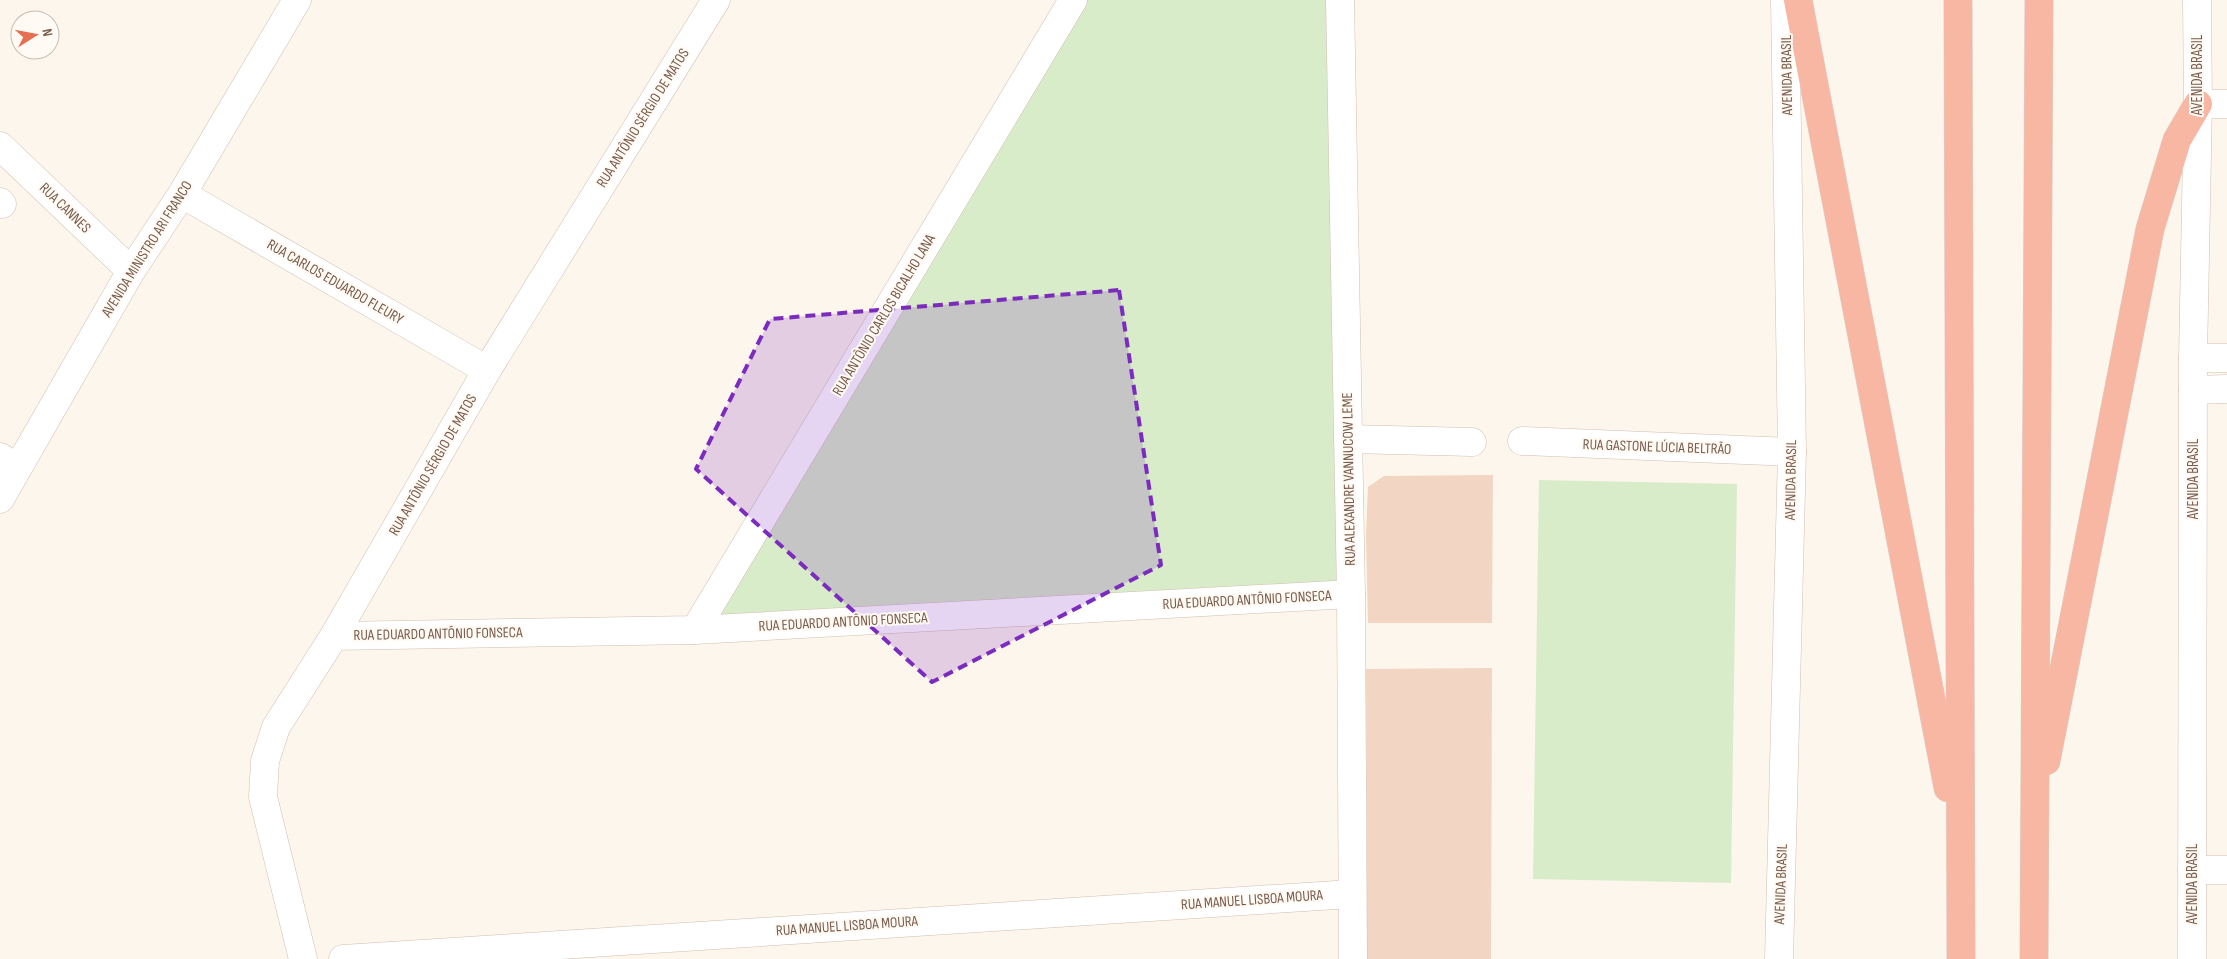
<svg xmlns="http://www.w3.org/2000/svg" width="2227" height="959" viewBox="0 0 2227 959" font-family="'Sofia Sans Condensed',sans-serif">
  <rect width="100%" height="100%" fill="#fdf6ec"/>
  <g fill="#d8ecc9">
    <polygon points="1075,0 1340,0 1351,594 695,630"/>
    <polygon points="1539,480 1737,484 1731,883 1533,879"/>
  </g>
  <g fill="#f3d5c3">
    <polygon points="1493,475 1492,623 1368,623 1366,535 1368,487 1384,476"/>
    <polygon points="1492,668 1491,959 1367,959 1365,891 1367,849 1366,669"/>
  </g>
  <g fill="none" stroke-linecap="round" stroke-linejoin="round">
    <g stroke="#d1beb0" stroke-width="29">
      <g id="minor">
        <polyline points="1340,0 1351,594 1353,959"/>
        <polyline points="2198,104 2227,104"/>
        <polyline points="0,146 131,271"/>
        <polyline points="182,194 487,370"/>
        <polyline points="0,202 2,204"/>
        <polyline points="2193,358 2227,358"/>
        <polyline points="2193,390 2227,389"/>
        <polyline points="1348,439 1472,442"/>
        <polyline points="1522,441 1792,452"/>
        <polyline points="0,457 17,468"/>
        <polyline points="695,630 1073,0"/>
        <polyline points="334,636 695,630 1351,594"/>
        <polyline points="2192,870 2227,870"/>
        <polyline points="303,959 263,797 265,761 276,727 334,636 487,370 716,0"/>
        <polyline points="343,959 1352,894"/>
      </g>
    </g>
    <g stroke="#d1beb0" stroke-width="29">
      <g id="tertiary">
        <polyline points="0,499 131,271 182,194 297,0"/>
        <polyline points="1779,959 1792,452 1785,0"/>
        <polyline points="2192,959 2193,358 2198,104"/>
      </g>
    </g>
    <g stroke="#d6c0b0" stroke-width="29">
      <polyline id="secondary" points="2197,0 2198,104"/>
    </g>
    <g stroke="#dad1cd" stroke-width="29">
      <g id="motorway">
        <polyline points="1798,0 1948,788"/>
        <polyline points="1958,0 1961,959"/>
        <polyline points="2046,761 2150,229 2177,140 2198,104"/>
        <polyline points="2034,959 2039,0"/>
      </g>
    </g>
    <use href="#minor" stroke="#fff" stroke-width="28"/>
    <use href="#tertiary" stroke="#fff" stroke-width="28"/>
    <use href="#secondary" stroke="#fff" stroke-width="28"/>
    <use href="#motorway" stroke="#f7b7a3" stroke-width="28"/>
  </g>
  <path fill="#7b2cbf" fill-opacity="0.2" stroke="#7b2cbf" stroke-width="4" stroke-dasharray="10 6" stroke-linejoin="round" d="M1119,290l42,275 -229,117 -236,-213 74,-150z"/>
  <g text-anchor="middle" dominant-baseline="central" stroke-width="4" stroke-linejoin="round" paint-order="stroke">
    <g font-size="15" fill="#7a5c4d" stroke="#fffaf3">
      <text transform="translate(1787 75) rotate(-91)">AVENIDA BRASIL</text>
      <text transform="translate(2197 75) rotate(-90)">AVENIDA BRASIL</text>
      <text transform="translate(643 118) rotate(-58)">RUA ANTÔNIO SÉRGIO DE MATOS</text>
      <text transform="translate(65 208) rotate(44)">RUA CANNES</text>
      <text transform="translate(147 249) rotate(-58)">AVENIDA MINISTRO ARI FRANCO</text>
      <text transform="translate(335 282) rotate(30)">RUA CARLOS EDUARDO FLEURY</text>
      <text transform="translate(884 315) rotate(-59)">RUA ANTÔNIO CARLOS BICALHO LANA</text>
      <text transform="translate(1657 447) rotate(2)">RUA GASTONE LÚCIA BELTRÃO</text>
      <text transform="translate(433 465) rotate(-60)">RUA ANTÔNIO SÉRGIO DE MATOS</text>
      <text transform="translate(1349 479) rotate(-91)">RUA ALEXANDRE VANNUCOW LEME</text>
      <text transform="translate(2193 479) rotate(-90)">AVENIDA BRASIL</text>
      <text transform="translate(1791 480) rotate(-89)">AVENIDA BRASIL</text>
      <text transform="translate(1247 600) rotate(-3)">RUA EDUARDO ANTÔNIO FONSECA</text>
      <text transform="translate(843 622) rotate(-3)">RUA EDUARDO ANTÔNIO FONSECA</text>
      <text transform="translate(438 634) rotate(-1)">RUA EDUARDO ANTÔNIO FONSECA</text>
      <text transform="translate(1781 884) rotate(-88)">AVENIDA BRASIL</text>
      <text transform="translate(2192 884) rotate(-90)">AVENIDA BRASIL</text>
      <text transform="translate(1252 900) rotate(-4)">RUA MANUEL LISBOA MOURA</text>
      <text transform="translate(847 926) rotate(-4)">RUA MANUEL LISBOA MOURA</text>
    </g>
  </g>
  <g transform="translate(35 35) rotate(79)"><circle r="24" fill="#fffaf3" stroke="#cabbb1"/>
  <path d="M0-4L9 19L0 12L-9 19Z" fill="#e76f51"/>
  <text y="-8" font-size="14" font-weight="bold" text-anchor="middle" fill="#7a5c4d">N</text>
  </g>
</svg>
